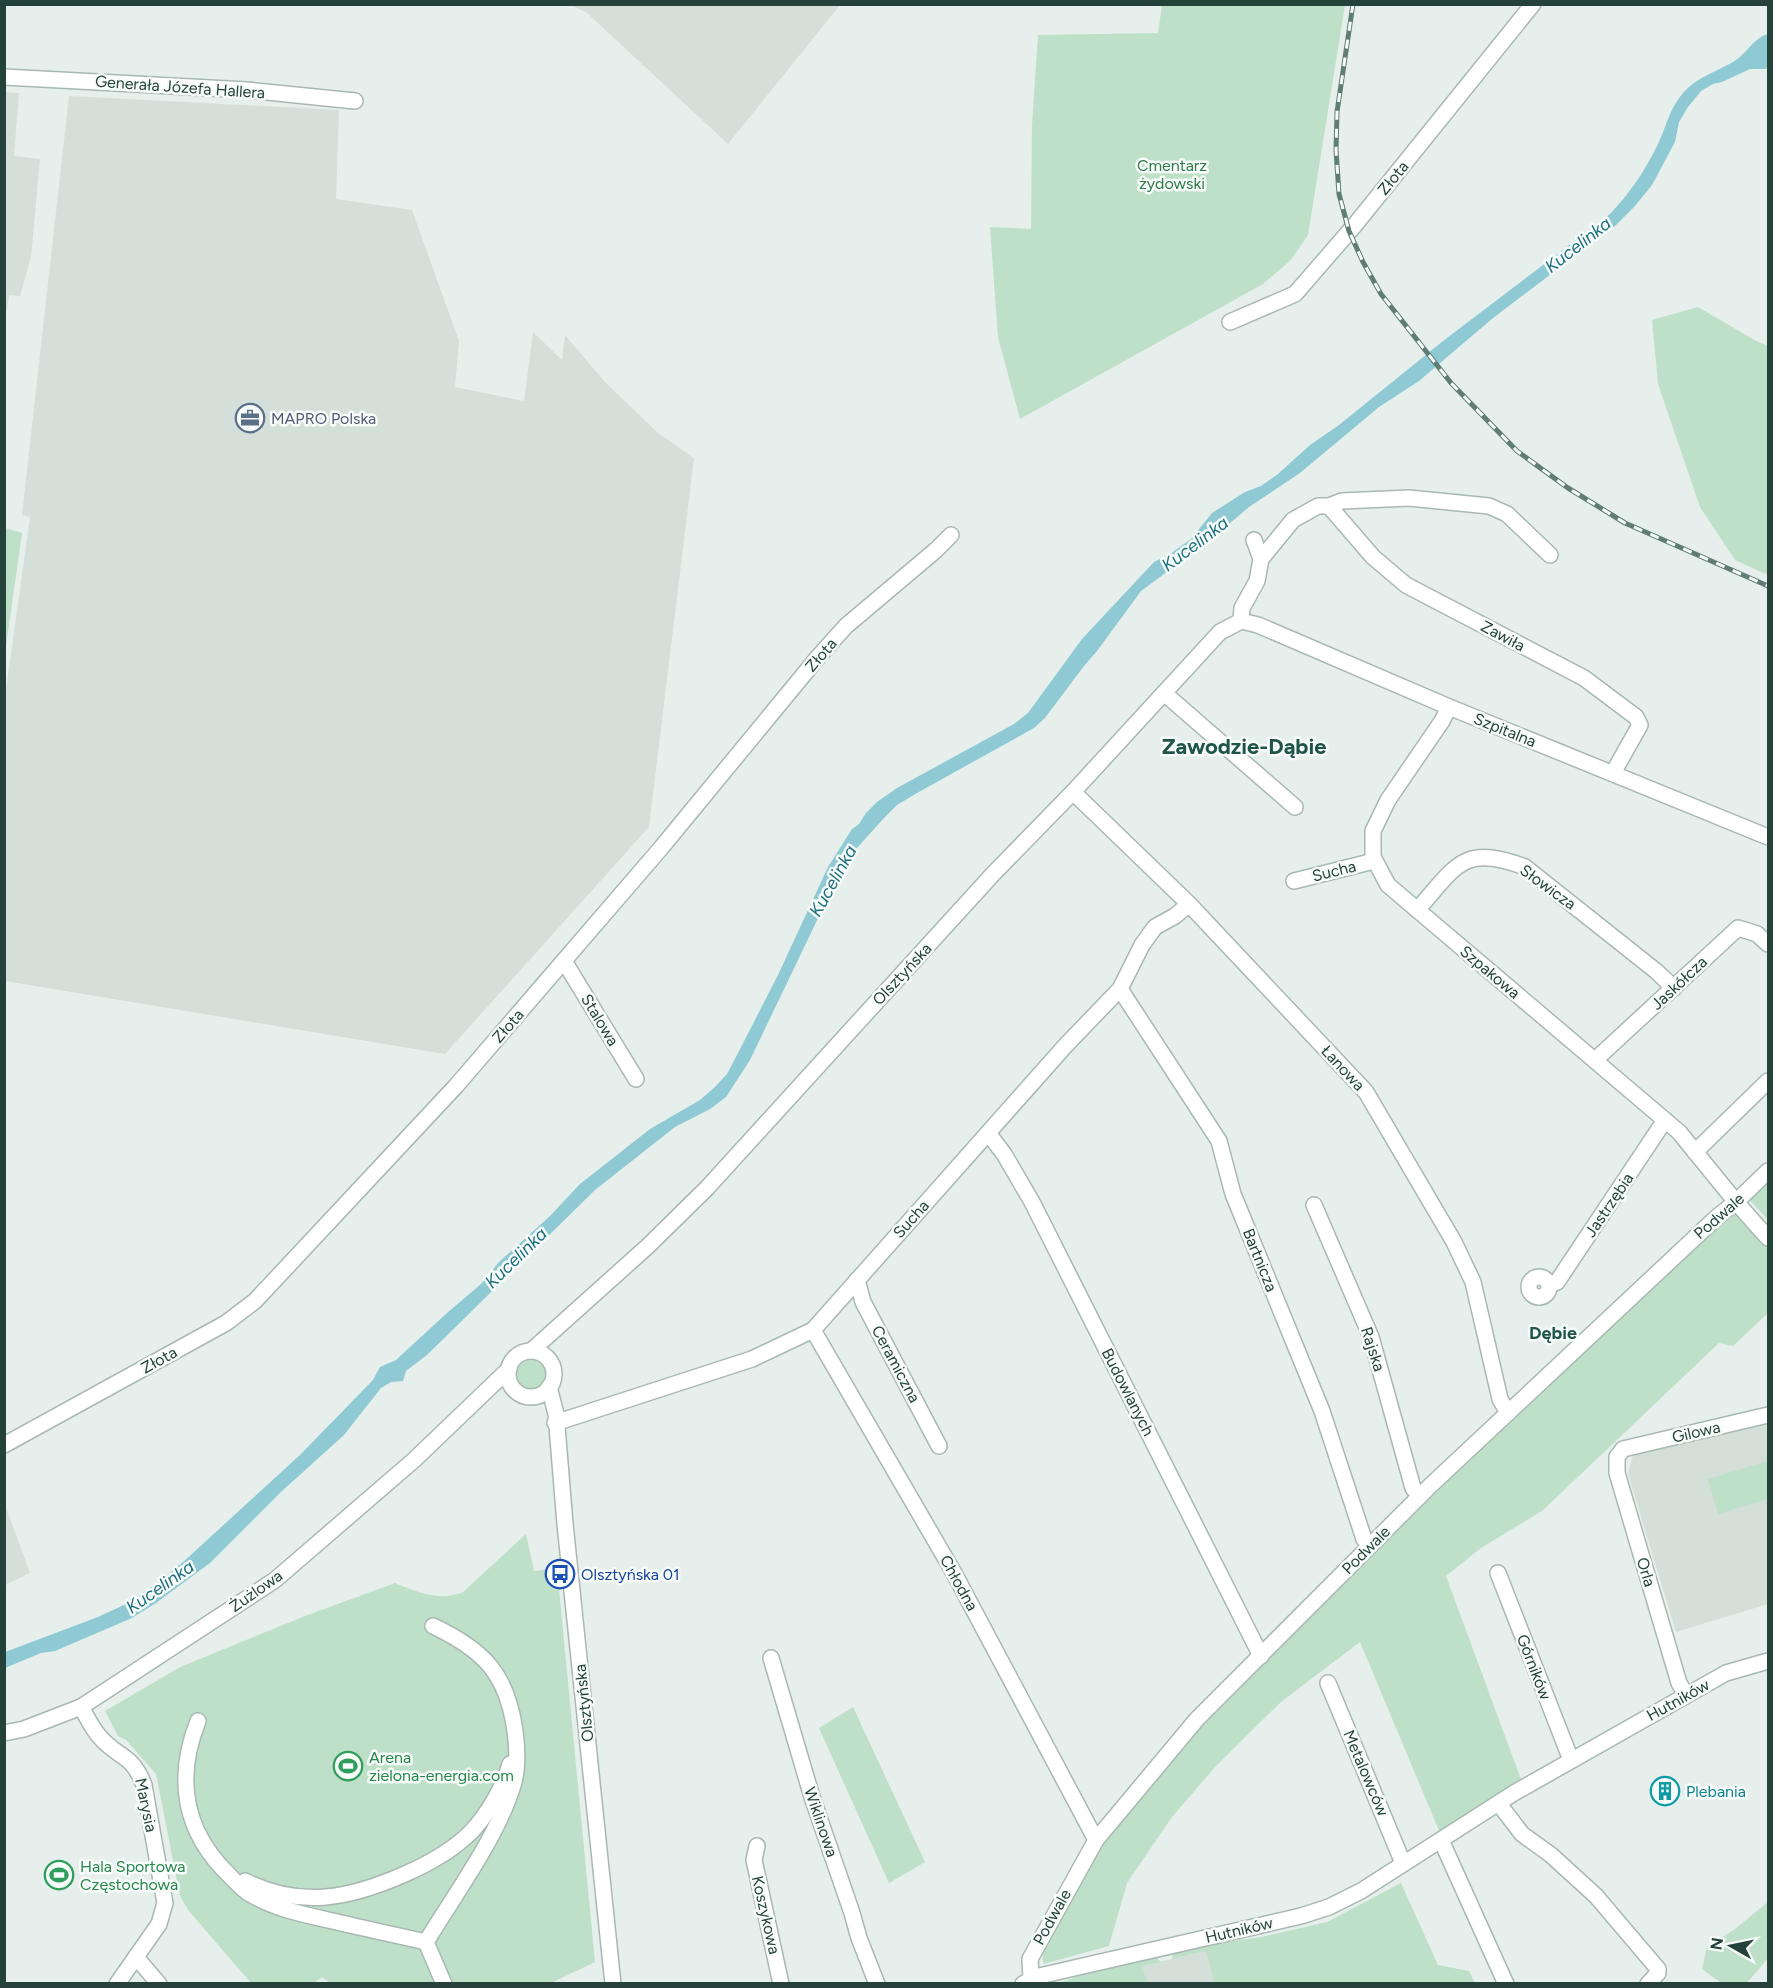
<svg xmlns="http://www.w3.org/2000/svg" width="1773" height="1988" viewBox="0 0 1773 1988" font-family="Figtree,sans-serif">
  <rect width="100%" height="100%" fill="#e6efeb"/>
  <g fill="#d4dfda">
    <polygon points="570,5 840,5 728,144 586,12"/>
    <polygon points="4,92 19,93 14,156 40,159 31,257 20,296 9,295 7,310 4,310"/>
    <polygon points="69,96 339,110 336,199 412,210 459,341 455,387 524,401 533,332 562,360 565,335 605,382 658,433 694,458 649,827 445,1054 5,981 5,697 30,517 22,515"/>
    <polygon points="1765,1421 1768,1432 1768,1604 1676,1632 1628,1474 1634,1451"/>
    <polygon points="5,1505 30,1573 5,1585 4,1585"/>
    <polygon points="1206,1951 1214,1983 1148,1983 1142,1966"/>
  </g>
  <g fill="#bfe0c8">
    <polygon points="1162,5 1345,5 1308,235 1291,260 1263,284 1020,419 998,337 990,227 1031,229 1032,125 1038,35 1158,33"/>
    <polygon points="1698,307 1756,341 1768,346 1768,575 1735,560 1700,507 1658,384 1652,320"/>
    <polygon points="5,528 22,533 5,653 4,528"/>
    <polygon points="1768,1179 1768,1220 1748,1198"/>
    <polygon points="1736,1212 1768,1247 1768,1313 1733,1346 1719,1343 1542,1511 1481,1548 1446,1576 1522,1782 1440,1833 1360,1642 1281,1702 1215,1767 1172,1817 1127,1883 1109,1946 1043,1964 1042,1945 1090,1864 1127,1810 1231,1692 1392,1531 1727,1213"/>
    <circle cx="531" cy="1375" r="15"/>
    <polygon points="1768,1461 1768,1499 1718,1514 1708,1479"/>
    <path d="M526,1534l8,37 23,-3 38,394 -44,21 -219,1 -10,-7 -8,6h-63l-63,-73 -8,-14 -24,-122 -30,-34 -8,-4 -13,-25 75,-44 125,-51 90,-33c22,9 45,19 68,9z"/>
    <polygon points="853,1707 925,1862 889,1883 819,1728"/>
    <polygon points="1401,1883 1438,1965 1469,1971 1475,1983 1214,1983 1206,1951 1172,1959 1173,1952 1205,1945 1261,1937 1327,1922"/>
    <polygon points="1768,1902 1768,1958 1747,1983 1721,1983 1702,1969 1707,1947 1735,1929"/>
    <polygon points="1155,1956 1161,1962 1142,1966 1148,1983 1057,1984 1093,1971"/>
  </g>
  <path fill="#8ec9d4" d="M1768,34v32l-2,3h-16l-28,13 -9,2 -12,7 -13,16 -9,15 -4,20 -23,43 -17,21 -20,20 -122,92 -74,63 -40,26 -79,66 -51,34 -40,34 -68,50 -44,60 -13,15 -39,52 -11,10 -117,65 -20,12 -12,12 -39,43 -96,200 -24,37 -16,12 -35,18 -80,63 -168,165 -21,16 -3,10 -12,1 -10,6 -37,47 -62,56 -72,72 -54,40 -24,15 -77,33 -14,2 -36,15v-16l93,-35 28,-13 30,-20 26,-21 118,-108 73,-75 7,-13 16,-7 51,-47 34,-29 18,-22 51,-46 30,-32 70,-55 50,-29 14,-12 13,-14 11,-21 40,-78 50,-108 24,-38 7,-5 7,-11 11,-11 20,-14 117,-64 14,-11 54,-74 72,-77 16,-8 21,-15 21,-26 33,-21 16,-6 17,-12 32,-29 29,-20 104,-84 167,-127c19,-20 35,-43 47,-68 9,-18 12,-37 26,-53 14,-16 33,-21 50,-31 14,-8 20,-24 35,-28z"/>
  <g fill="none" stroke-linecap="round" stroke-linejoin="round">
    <g stroke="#a8b8b2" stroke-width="18">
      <g id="minor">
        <polyline points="4,77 247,90 355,101"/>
        <polyline points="1230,322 1295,294 1354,226 1533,4"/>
        <polyline points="1329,506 1373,557 1406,585 1584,678 1636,717 1640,725 1613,773"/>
        <polyline points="1261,559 1293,520 1318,506 1329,506 1342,501 1409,498 1489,506 1507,514 1550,555"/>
        <polyline points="1241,621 1258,625 1449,707 1768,837"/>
        <polyline points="1241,621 1242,608 1257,581 1261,559 1254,540"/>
        <polyline points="1164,693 1295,807"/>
        <polyline points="1449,707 1442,721 1388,800 1373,831 1373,857 1388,885 1679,1132 1736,1202 1768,1238"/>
        <polyline points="1073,792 1189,904 1366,1092 1454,1242 1473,1282 1500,1399 1508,1413"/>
        <polyline points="1294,881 1374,861"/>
        <path d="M1417,910c39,-43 45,-67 108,-43l131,104 18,17"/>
        <polyline points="564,961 636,1079"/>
        <polyline points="1120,989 1219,1141 1233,1194 1322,1411 1364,1539 1370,1546"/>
        <polyline points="1595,1060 1738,928 1757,934 1768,944"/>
        <polyline points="988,1133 1004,1154 1032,1202 1261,1656"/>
        <polyline points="1695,1152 1768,1081"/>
        <polyline points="1314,1205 1371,1337 1413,1488 1420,1496"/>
        <circle cx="1539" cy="1287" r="10"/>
        <polyline points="857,1280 863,1302 939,1446"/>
        <polyline points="1549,1285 1557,1282 1665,1120"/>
        <polyline points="813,1330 954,1573 1096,1840"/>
        <polyline points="531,1351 648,1246 707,1188 993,874 1073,792 1220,632 1241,621"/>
        <circle cx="531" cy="1374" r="23"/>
        <polyline points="549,1387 556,1414 565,1524 613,1984"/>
        <polyline points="555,1423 752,1359 813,1330 1066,1045 1120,989 1142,945 1155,927 1175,916 1189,904"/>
        <polyline points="4,1445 226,1323 255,1301 456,1086 661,848 819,656 846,626 936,550 951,535"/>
        <polyline points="1498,1573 1571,1760"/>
        <path d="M433,1626c51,24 74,48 82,105 2,15 3,36 -1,51 -15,53 -59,112 -88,160l18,42"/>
        <polyline points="771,1658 812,1797 852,1913 859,1938 877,1984"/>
        <polyline points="1328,1683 1403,1863"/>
        <polyline points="1686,1695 1679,1683 1617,1473 1617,1457 1623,1449 1768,1415"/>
        <path d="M81,1707c6,10 11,21 18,29 19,23 32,16 45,49l21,118 -6,21 -42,60"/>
        <path d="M198,1721c-23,58 -14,111 32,155 6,6 13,14 20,18 27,16 57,21 87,28 29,7 59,13 89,20"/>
        <polyline points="4,1733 24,1729 81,1707 275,1580 414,1460 509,1369"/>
        <polyline points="1499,1804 1522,1834 1551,1855 1596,1896 1658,1969 1658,1973 1648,1984"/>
        <polyline points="1441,1840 1506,1984"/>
        <polyline points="757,1846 754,1860 781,1984"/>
        <path d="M245,1881c56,28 106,17 160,-7 23,-10 48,-24 66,-42 17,-18 32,-44 39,-68"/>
        <polyline points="136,1957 159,1984"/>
        <polyline points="1031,1979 1030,1959 1096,1840 1197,1719 1431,1485 1717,1217 1736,1202 1768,1171"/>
        <polyline points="1023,1984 1035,1977 1301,1916 1329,1907 1361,1891 1514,1793 1726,1673 1768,1661"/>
      </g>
    </g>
    <use href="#minor" stroke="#fff" stroke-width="15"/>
    <g stroke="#5f7d75" stroke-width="5">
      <polyline id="rail" points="1353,4 1337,112 1336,150 1339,194 1349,231 1363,262 1381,294 1451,383 1517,451 1568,488 1625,523 1768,586"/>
    </g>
    <use href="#rail" stroke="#f7fbf9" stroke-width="3" stroke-dasharray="9" stroke-linecap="butt"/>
  </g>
  <defs>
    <g id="office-ring" transform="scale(1.5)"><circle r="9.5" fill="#f7fbf9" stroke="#5c6f8a" stroke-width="1.5"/><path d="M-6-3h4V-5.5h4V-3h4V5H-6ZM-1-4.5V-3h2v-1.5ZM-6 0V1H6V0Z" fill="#5c6f8a"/></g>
    <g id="bus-ring" transform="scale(1.5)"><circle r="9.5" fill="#f7fbf9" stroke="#1a4fb4" stroke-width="1.5"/><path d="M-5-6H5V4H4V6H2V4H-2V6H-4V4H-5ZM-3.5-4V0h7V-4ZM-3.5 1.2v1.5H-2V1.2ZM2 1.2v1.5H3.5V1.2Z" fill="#1a4fb4"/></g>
    <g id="stadium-ring" transform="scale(1.5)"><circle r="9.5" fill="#f7fbf9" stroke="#2e9e5b" stroke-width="1.5"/><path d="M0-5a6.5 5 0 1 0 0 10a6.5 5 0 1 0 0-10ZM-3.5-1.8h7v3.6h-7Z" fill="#2e9e5b"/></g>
    <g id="building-ring" transform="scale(1.5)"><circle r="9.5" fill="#f7fbf9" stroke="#0f9aa8" stroke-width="1.5"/><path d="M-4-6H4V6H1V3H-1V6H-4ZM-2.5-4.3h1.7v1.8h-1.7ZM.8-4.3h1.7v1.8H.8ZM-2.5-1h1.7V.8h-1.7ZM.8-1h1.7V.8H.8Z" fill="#0f9aa8"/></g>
  </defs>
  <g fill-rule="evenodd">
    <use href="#office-ring" x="250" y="418"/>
    <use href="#bus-ring" x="560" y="1574"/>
    <use href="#stadium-ring" x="348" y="1766"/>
    <use href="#building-ring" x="1665" y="1791"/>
    <use href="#stadium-ring" x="59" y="1875"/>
  </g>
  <g text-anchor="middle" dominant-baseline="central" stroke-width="5" stroke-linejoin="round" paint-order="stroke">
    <g font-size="16" fill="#24423a" stroke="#f7fbf9">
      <text transform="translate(180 87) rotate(4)">Generała Józefa Hallera</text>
      <text transform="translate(1393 178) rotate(-51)">Złota</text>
      <text transform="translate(1503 636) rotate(28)">Zawiła</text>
      <text transform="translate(821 655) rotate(-49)">Złota</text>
      <text transform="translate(1505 730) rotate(22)">Szpitalna</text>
      <text transform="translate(1334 871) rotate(-14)">Sucha</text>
      <text transform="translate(1548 887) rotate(36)">Słowicza</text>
      <text transform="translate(1490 972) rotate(40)">Szpakowa</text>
      <text transform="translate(902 974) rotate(-47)">Olsztyńska</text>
      <text transform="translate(1679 983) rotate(-43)">Jaskółcza</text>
      <text transform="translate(600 1020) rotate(59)">Stalowa</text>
      <text transform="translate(508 1026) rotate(-49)">Złota</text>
      <text transform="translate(1343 1068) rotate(47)">Łanowa</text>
      <text transform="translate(1609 1205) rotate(-56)">Jastrzębia</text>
      <text transform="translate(1719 1216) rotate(-41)">Podwale</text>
      <text transform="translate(911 1219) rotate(-48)">Sucha</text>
      <text transform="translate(1260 1260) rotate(68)">Bartnicza</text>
      <text transform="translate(1373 1349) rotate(72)">Rajska</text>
      <text transform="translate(159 1360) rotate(-29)">Złota</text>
      <text transform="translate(896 1364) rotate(62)">Ceramiczna</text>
      <text transform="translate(1128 1392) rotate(63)">Budowlanych</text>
      <text transform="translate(1696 1432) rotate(-13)">Gilowa</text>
      <text transform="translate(1366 1550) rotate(-45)">Podwale</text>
      <text transform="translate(1646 1572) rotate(73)">Orla</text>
      <text transform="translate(959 1583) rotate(61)">Chłodna</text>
      <text transform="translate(256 1591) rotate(-35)">Żużlowa</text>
      <text transform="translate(1534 1667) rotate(69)">Górników</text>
      <text transform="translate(1678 1700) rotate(-29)">Hutników</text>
      <text transform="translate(584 1703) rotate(-96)">Olsztyńska</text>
      <text transform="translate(1366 1773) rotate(67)">Metalowców</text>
      <text transform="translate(146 1805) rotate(78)">Marysia</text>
      <text transform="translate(821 1822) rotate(71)">Wiklinowa</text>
      <text transform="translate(766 1915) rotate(77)">Koszykowa</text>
      <text transform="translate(1052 1917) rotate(-61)">Podwale</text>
      <text transform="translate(1239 1930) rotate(-13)">Hutników</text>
    </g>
    <g font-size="16" fill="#2d7a4b" stroke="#f7fbf9">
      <text x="1172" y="165">Cmentarz<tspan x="1172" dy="18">żydowski</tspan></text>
    </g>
    <g font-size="16" fill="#4e5e75" stroke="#f7fbf9" text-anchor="start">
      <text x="271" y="418">MAPRO Polska</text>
    </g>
    <g font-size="16" fill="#164399" stroke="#f7fbf9" text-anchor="start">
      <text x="581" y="1574">Olsztyńska 01</text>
    </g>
    <g font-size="16" fill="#27864d" stroke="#f7fbf9" text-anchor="start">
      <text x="369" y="1757">Arena<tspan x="369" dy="18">zielona-energia.com</tspan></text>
      <text x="80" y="1866">Hala Sportowa<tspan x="80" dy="18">Częstochowa</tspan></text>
    </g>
    <g font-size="16" fill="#0d838f" stroke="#f7fbf9" text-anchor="start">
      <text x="1686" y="1791">Plebania</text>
    </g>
    <g font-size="18" font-style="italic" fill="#1c6f80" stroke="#f7fbf9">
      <text transform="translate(1578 245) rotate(-38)">Kucelinka</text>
      <text transform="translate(1195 544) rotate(-37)">Kucelinka</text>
      <text transform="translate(833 881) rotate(-61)">Kucelinka</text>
      <text transform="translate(516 1258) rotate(-44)">Kucelinka</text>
      <text transform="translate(160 1587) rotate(-35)">Kucelinka</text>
    </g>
    <g font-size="18" font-weight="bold" fill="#1f5548" stroke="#f7fbf9">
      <text x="1553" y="1333">Dębie</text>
    </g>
    <g font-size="22" font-weight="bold" fill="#1f5548" stroke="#f7fbf9">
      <text x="1244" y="746">Zawodzie-Dąbie</text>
    </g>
  </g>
  <rect width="1773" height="1988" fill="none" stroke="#24423a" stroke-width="12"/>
  <g transform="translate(1731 1946) rotate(279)" stroke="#f7fbf9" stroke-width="4.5" paint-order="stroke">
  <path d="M0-4.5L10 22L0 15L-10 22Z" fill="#24423a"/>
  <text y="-9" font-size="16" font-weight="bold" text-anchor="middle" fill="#24423a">N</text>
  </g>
</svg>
